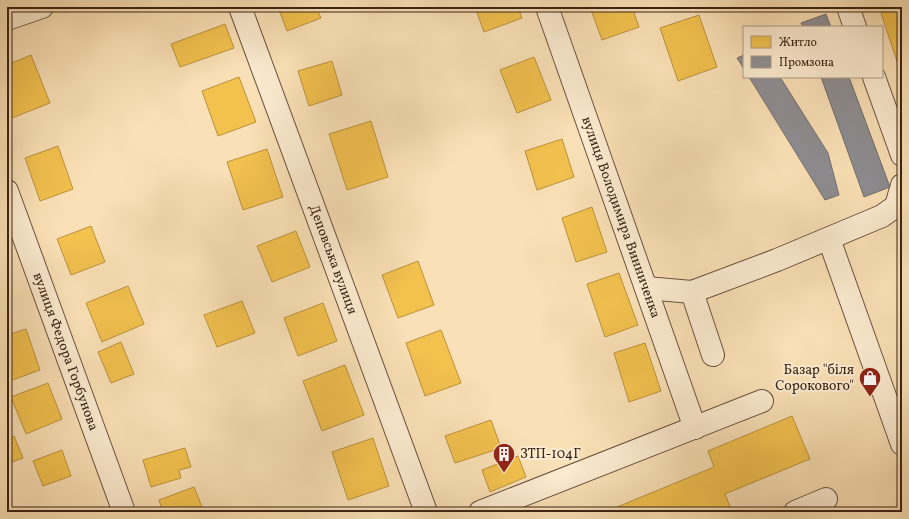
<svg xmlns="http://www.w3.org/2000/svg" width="909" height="519" viewBox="0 0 909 519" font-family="Vollkorn,serif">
  <rect width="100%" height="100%" fill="#fae0b6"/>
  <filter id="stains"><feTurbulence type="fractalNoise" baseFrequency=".005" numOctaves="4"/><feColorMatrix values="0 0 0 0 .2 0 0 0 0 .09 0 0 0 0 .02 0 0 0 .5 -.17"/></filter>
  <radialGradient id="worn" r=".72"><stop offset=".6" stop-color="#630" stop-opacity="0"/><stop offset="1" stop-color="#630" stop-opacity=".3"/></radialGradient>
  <g fill="#f2c14e" stroke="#ba923d">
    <polygon points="278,7 316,7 321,18 287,31"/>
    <polygon points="475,7 518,7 522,18 484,32"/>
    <polygon points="590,7 632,7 639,27 602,40"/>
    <polygon points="879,7 902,7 902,76"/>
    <polygon points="699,15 717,67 678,81 660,28"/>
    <polygon points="225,24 234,48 180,67 171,44"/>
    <polygon points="31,55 50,103 12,118 7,106 7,65"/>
    <polygon points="534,57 551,100 517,113 500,70"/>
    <polygon points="332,61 342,95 309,106 298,71"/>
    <polygon points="239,77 256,122 218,136 202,91"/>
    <polygon points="371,121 388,177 347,190 329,134"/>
    <polygon points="562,139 574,177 537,190 525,151"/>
    <polygon points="58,146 73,189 40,201 25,158"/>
    <polygon points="267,149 283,197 243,210 227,162"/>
    <polygon points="592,207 607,252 576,262 562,218"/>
    <polygon points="91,226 105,262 71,275 57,239"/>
    <polygon points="296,231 310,267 272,282 257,246"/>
    <polygon points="418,261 434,305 398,318 382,275"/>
    <polygon points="619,273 638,325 605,337 587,284"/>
    <polygon points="128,286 144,324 102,342 86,303"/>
    <polygon points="242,301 255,333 217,347 204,315"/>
    <polygon points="323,303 337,341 298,356 284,318"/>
    <polygon points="26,329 40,370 7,382 7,335"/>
    <polygon points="441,330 461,383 425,396 406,343"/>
    <polygon points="121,342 134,374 111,383 98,352"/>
    <polygon points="645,343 661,391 629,402 614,353"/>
    <polygon points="345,365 364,415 322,431 303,381"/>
    <polygon points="48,383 62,419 26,434 11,397"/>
    <polygon points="792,416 810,459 725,494 731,509 724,512 605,512 714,467 708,451"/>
    <polygon points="491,420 501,448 455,463 445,436"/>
    <polygon points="14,436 23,458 7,464 7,439"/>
    <polygon points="373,438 389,486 348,500 332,452"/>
    <polygon points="185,448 191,467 179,470 181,478 151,487 143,460"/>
    <polygon points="62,450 71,476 43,486 33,461"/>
    <polygon points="518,456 526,477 490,492 482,470"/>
    <polygon points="194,487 204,512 163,512 159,500"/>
  </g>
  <g fill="#8d8d92" stroke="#746e6d">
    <polygon points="826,14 831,27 803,27 801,23"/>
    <polygon points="744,55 744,69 737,58"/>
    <polygon points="749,77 780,77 828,153 839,195 825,200"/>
    <polygon points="821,77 849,77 890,187 864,197"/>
  </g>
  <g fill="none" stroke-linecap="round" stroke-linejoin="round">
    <g stroke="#69533e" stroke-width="24">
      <g id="minor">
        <path id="s1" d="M240,7l186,505"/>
        <path id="s2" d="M547,7l148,421"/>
        <polyline points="848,7 855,27"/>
        <polyline points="7,19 42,7"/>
        <polyline points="874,77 902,155"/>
        <path id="s3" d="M7,191l117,321"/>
        <polyline points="829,239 902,444"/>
        <polyline points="646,288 692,292 777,260 882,216 896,206 902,185"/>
        <polyline points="692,292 713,355"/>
        <polyline points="480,512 762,401 739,410"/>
        <polyline points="795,512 826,499"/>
      </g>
    </g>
    <use href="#minor" stroke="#fcebd0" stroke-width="22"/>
  </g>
  <defs>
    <g id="shop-pin" transform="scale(1.15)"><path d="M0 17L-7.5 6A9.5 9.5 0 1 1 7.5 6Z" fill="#8f2418" stroke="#fcebd0"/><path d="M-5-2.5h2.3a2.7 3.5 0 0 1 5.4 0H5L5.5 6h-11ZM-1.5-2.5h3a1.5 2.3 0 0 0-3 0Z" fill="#fff"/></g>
    <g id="building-pin" transform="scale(1.15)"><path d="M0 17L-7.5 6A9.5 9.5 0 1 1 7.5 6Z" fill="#8f2418" stroke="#fcebd0"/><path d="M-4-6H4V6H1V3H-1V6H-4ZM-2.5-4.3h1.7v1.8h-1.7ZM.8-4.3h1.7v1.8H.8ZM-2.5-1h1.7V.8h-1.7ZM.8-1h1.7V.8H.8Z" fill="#fff"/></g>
  </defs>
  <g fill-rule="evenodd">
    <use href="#shop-pin" x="870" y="378"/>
    <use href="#building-pin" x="504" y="454"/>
  </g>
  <g text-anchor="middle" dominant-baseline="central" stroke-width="4" stroke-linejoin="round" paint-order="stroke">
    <g font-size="14" fill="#392416" stroke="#fcebd0">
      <text stroke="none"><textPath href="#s2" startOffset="223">вулиця Володимира Винниченка</textPath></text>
      <text stroke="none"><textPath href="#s1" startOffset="269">Деповська вулиця</textPath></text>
      <text stroke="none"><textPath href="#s3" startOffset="171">вулиця Федора Горбунова</textPath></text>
    </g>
    <g font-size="14" fill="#392416" stroke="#fcebd0" text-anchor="end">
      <text x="854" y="370">Базар "біля<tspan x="854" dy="16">Сорокового"</tspan></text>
      <text x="520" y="454" text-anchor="start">ЗТП-104Г</text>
    </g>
  </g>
  <rect width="909" height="519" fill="none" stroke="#fae0b6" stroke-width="24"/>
  <rect x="8" y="8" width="893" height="503" fill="none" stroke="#392416" stroke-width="2"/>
  <rect x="12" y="12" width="885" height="495" fill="none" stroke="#392416"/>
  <rect x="743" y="26" width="140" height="52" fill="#fcebd0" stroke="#ae9b86"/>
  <rect x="751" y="36" width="20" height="12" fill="#f2c14e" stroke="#ae9b86"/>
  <text x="779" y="46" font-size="12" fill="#392416">Житло</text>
  <rect x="751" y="56" width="20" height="12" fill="#8d8d92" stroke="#ae9b86"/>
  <text x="779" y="66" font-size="12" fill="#392416">Промзона</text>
  <rect width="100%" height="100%" filter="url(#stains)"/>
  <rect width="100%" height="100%" fill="url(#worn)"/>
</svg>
